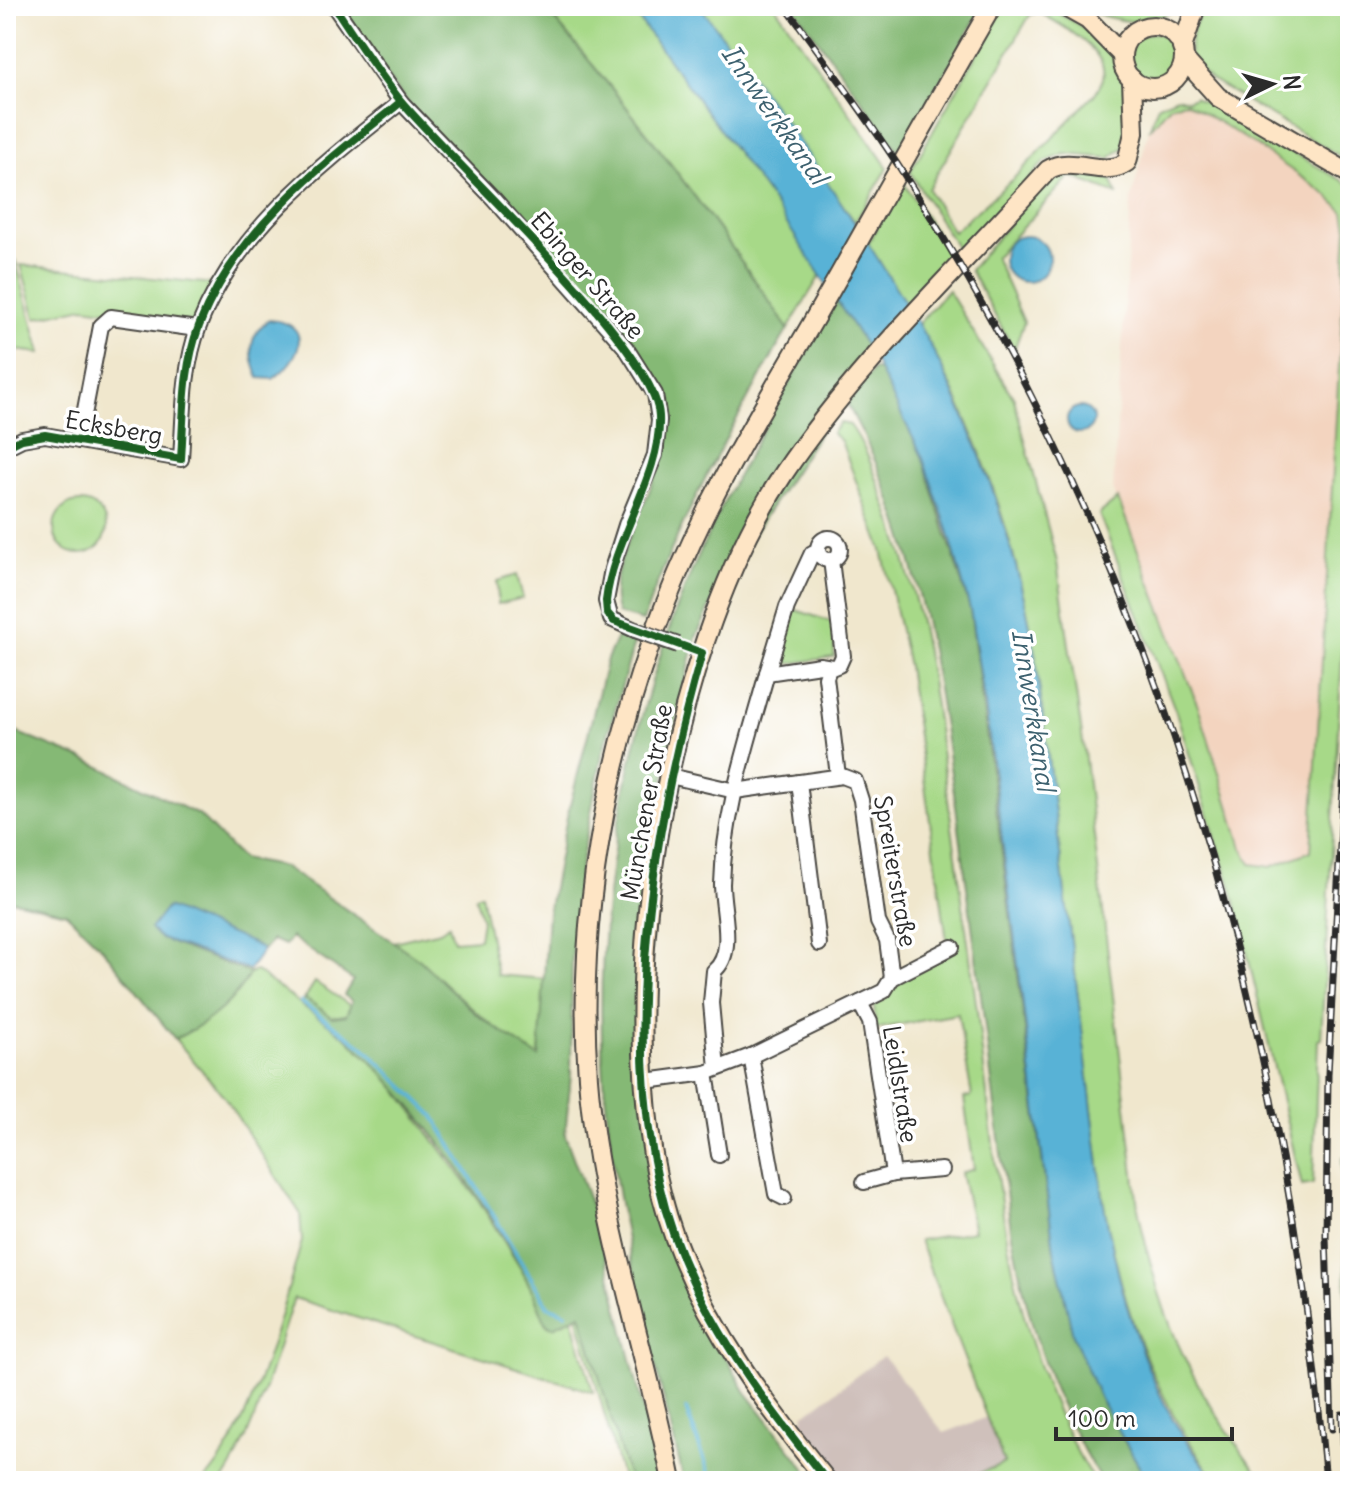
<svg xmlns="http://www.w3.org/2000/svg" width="1356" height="1487" viewBox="0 0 1356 1487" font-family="Delius,sans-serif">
  <rect width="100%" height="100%" fill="#fff"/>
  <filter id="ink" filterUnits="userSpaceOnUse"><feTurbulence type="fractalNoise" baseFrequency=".0125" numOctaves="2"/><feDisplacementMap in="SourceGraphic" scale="16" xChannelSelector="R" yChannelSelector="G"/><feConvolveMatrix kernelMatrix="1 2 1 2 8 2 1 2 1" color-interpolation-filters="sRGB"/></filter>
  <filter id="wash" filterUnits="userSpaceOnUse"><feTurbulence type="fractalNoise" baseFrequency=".006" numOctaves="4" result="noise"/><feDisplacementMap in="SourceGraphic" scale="32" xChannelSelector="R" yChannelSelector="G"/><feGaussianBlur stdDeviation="1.8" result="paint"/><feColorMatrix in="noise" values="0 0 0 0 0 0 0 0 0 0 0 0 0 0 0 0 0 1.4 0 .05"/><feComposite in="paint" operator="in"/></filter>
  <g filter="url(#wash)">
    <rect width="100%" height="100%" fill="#f0e7cd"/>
    <polygon fill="#f3d4bf" points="1185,102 1254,144 1327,195 1344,212 1347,228 1311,851 1271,867 1251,864 1242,848 1199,709 1113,490 1131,200 1149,130 1171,105"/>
    <polygon fill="#cfc0bb" points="883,1356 944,1433 987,1417 1004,1464 958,1481 846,1481 802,1425 804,1415"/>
    <g fill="#a7d988" stroke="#69825a" stroke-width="2" fill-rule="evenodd">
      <path d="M543,6h86l142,193 50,75 -33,55c-76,-113 -156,-220 -245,-323z"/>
      <polygon points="700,6 775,6 888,168 855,222"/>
      <path d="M1004,6h42l52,30 15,13 16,41 -5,57 -14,11 -45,-4 -21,8 -83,93 -51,-83zM1038,12c19,10 72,39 65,66 -1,6 -6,12 -9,17l-81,84 -60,53 -25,-43 102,-174z"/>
      <path d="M1078,6h101c-30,25 -68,15 -101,0z"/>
      <path d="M1205,6h145v156l-139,-82c-6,-6 -15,-12 -19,-19 -8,-15 5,-43 13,-55z"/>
      <circle cx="1153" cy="57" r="24"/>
      <polygon points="1177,97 1187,100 1195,97 1350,185 1350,508 1321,1039 1318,1040 1313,1184 1302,1186 1233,893 1176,712 1099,514 1118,499 1199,709 1242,847 1251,864 1271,867 1311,851 1347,228 1344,212 1327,195 1254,144 1186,102 1171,105 1149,130 1158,105"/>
      <polygon points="1060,170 1111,179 1117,194 1070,176 995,257 1024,322 1014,350 970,270 1028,201"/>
      <polygon points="902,180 955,263 909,309 868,244"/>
      <polygon points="6,258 15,259 41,353 6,349"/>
      <polygon points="21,265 215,284 197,323 84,307 36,318"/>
      <path d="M948,290l66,109 43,163 26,180 55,466c17,88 41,156 94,229 10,15 20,31 33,44h-48l-5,-6c-62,-86 -89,-166 -108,-270l-70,-560c-21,-112 -58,-223 -116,-321z"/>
      <path d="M840,423l10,2c17,23 25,50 35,77 29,77 44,153 54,234 14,100 29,199 41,299 19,155 29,311 114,446h-132l42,-18 -85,-223 55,-9 -13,-58 13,-4 -10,-71 8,-2 -14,-82 -83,15 -1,-29 15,-6 7,-12 53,-27 -41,-289 -26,-116 -41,-109 -9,-8z"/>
      <circle cx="80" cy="528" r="26"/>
      <polygon points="517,575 523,598 498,604 497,581"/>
      <polygon points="790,608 835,623 834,657 772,666"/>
      <path d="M481,894l16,81 48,4 -6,78c-56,-29 -94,-80 -146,-115l47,-11 9,-6 5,16 25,-2 3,-19 -7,-24z"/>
      <path d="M256,971l91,67 41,40 89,120 57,92 12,34 7,3 19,-10 21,75 -299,-94c-21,60 -36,129 -71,183h-19c50,-54 77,-169 98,-240l-2,-28 -77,-118 -48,-56c28,-14 60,-38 75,-66z"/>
      <polygon points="315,982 351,1006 346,1016 332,1017 305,998"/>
      <polygon points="1342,1158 1350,1162 1350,1424"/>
      <polygon points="581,1314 629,1481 623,1481 577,1315"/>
    </g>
    <g fill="#85b974" stroke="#587250" stroke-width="2">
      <path d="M338,6h205c89,103 169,210 245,323 -55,94 -108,188 -145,292l-25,-7c-21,-51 61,-144 47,-203 -12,-49 -48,-83 -81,-119 -27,-31 -53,-62 -81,-91 -30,-33 -64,-63 -93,-96 -27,-30 -48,-66 -72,-99z"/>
      <polygon points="793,6 983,6 900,153"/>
      <path d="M837,301l34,53 -149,228 -26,55 -30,124 -27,328 50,203 56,99 70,90h-131c-32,-133 -70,-265 -80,-402 -14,-183 31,-397 112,-561 37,-74 79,-146 121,-217z"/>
      <path d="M874,369l7,2 41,85 48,153 84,641 19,85 27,64 48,82h-47c-53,-90 -71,-150 -90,-251 -19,-141 -35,-282 -55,-423 -22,-146 -36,-269 -108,-402l1,-6z"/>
      <path d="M618,635l17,5 -33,115 -22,114 -8,91 -1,114 -6,61 32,87 64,259h-32l-48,-167 -28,13 -7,-3c-33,-89 -126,-218 -196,-283 -14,-14 -33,-25 -49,-36l4,-7 27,19 14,-2 6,-14 -8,-6 9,-15 -62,-43 -6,8 -13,-5 -9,10 -11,-7 -91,-4 89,34c-16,31 -44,51 -75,66l-73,-91 -36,-35 -60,-14v-171l84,34 109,53 43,44 42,8 136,93 57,55 62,42 9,-144 19,-96 40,-158z"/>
    </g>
    <g fill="#58b2d6" stroke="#426e80" stroke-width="2">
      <path d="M629,6h71c62,83 123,166 178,253 20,33 42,65 59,99 45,91 78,187 97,287l70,560c18,98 45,200 113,276h-69l-48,-82 -27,-64 -19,-85 -69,-545 -15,-96 -22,-79 -26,-74 -51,-102 -100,-155z"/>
      <circle cx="1026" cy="259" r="23"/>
      <path d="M269,320c47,3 31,40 4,59l-14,-1c-10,-22 -12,-43 10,-58z"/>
      <circle cx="1080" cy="420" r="13"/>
      <polygon points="167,907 252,943 263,950 249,970 161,939 150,929"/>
    </g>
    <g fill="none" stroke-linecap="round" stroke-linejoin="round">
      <g stroke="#58b2d6" stroke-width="4">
        <polyline points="301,1002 362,1046 433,1115 548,1306 566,1313"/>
        <polyline points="686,1409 712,1481"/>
      </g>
    </g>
  </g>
  <g filter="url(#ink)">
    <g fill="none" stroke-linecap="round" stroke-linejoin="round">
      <g stroke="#494743" stroke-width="18">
        <g id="street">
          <polyline points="334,6 401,102 494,199 626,348 655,394 659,420 655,455 626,525 612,569 606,601 611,619 635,630"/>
          <polyline points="79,441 101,326 111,317 197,329"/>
          <path d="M6,447l16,-8 23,-4 136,24c3,-45 2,-91 18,-133 37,-96 124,-162 202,-224"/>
          <circle cx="829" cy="549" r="11"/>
          <polyline points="831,560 843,656 839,665 829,669 826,677 838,776"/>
          <polyline points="767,673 787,607 812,553 818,551"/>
          <polyline points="670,776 735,791 842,776 855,781 861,800 878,922 887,940 892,978"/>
          <polyline points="799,782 819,944"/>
          <polyline points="860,1003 870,1022 893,1174"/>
          <polyline points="751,1056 776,1194 784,1198"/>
          <path d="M717,1068l-6,-65 3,-32c22,-18 8,-60 8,-87 2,-73 26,-142 45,-211l53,-8 12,2"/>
          <polyline points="706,1073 719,1155"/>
          <polyline points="646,1081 706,1073 751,1056 884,991 892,978 952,947"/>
          <polyline points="864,1182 893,1174 942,1170"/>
        </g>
      </g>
      <g stroke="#494743" stroke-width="22">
        <g id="secondary">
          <polyline points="1063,6 1088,20 1122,55"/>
          <circle cx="1153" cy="57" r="31"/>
          <polyline points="1182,48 1196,6"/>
          <polyline points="1184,59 1218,97 1350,174"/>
          <path d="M672,1481c-27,-135 -73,-265 -84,-403 -14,-195 33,-394 119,-568 32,-64 69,-125 105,-187 60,-105 119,-212 180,-317"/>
          <path d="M827,1481c-61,-76 -119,-152 -153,-245 -74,-204 -10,-584 110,-763 74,-110 175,-204 264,-303 25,-15 56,9 79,-8l7,-29 -2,-54"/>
        </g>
      </g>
      <use href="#street" stroke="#fff" stroke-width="14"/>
      <use href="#secondary" stroke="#fee5c5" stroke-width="18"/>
      <g stroke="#2b2b2b" stroke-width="7">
        <g id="rail">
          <path d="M785,6c41,56 83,112 120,170 255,395 379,841 421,1305"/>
          <polyline points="1342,1414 1345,1481"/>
          <polyline points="1332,1429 1326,1237 1328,1074 1350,656"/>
        </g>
      </g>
      <use href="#rail" stroke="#fff" stroke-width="4" stroke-dasharray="12" stroke-linecap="butt"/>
      <g stroke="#494743" stroke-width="18" stroke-linecap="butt">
        <polyline id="street-bridge" points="635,630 678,645"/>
      </g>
      <use href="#street-bridge" stroke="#fff" stroke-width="14"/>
      <g stroke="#fff" stroke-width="13">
        <g id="cycleway">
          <path d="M334,6c21,32 42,64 66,94 51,62 256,248 259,316 3,58 -46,122 -53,185l1,12 7,8 88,32c-51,178 -94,429 -19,606 35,83 88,152 144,222"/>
          <path d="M6,447l16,-8 23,-4 136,24c3,-45 2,-91 18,-133 37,-96 124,-162 202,-224"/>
        </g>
      </g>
      <use href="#cycleway" stroke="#1b5e20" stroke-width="8"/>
    </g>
  </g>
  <g text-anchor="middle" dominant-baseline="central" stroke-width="7" stroke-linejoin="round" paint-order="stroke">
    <g font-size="24" fill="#2b2b2b" stroke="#fff">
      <text transform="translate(588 275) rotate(49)">Ebinger Straße</text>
      <text transform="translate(114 427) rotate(10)">Ecksberg</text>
      <text transform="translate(646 802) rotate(-80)">Münchener Straße</text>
      <text transform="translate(896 871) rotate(80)">Spreiterstraße</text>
      <text transform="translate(901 1084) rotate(81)">Leidlstraße</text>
    </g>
    <g font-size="26" font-style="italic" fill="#3d616f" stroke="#fff">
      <text transform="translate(775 114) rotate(55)">Innwerkkanal</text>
      <text transform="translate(1034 710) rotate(81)">Innwerkkanal</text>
    </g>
  </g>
  <rect width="1356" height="1487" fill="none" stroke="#fff" stroke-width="32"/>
  <g transform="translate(1272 84) rotate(85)" stroke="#ffffff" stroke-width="6" paint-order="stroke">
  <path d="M0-6L14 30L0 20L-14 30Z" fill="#2b2b2b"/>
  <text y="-12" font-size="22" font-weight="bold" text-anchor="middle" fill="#2b2b2b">N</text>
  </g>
  <path d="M1056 1427v12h176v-12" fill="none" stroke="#2b2b2b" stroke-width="4"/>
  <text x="1068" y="1427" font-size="24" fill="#2b2b2b" stroke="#ffffff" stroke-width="6" paint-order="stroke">100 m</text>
</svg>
